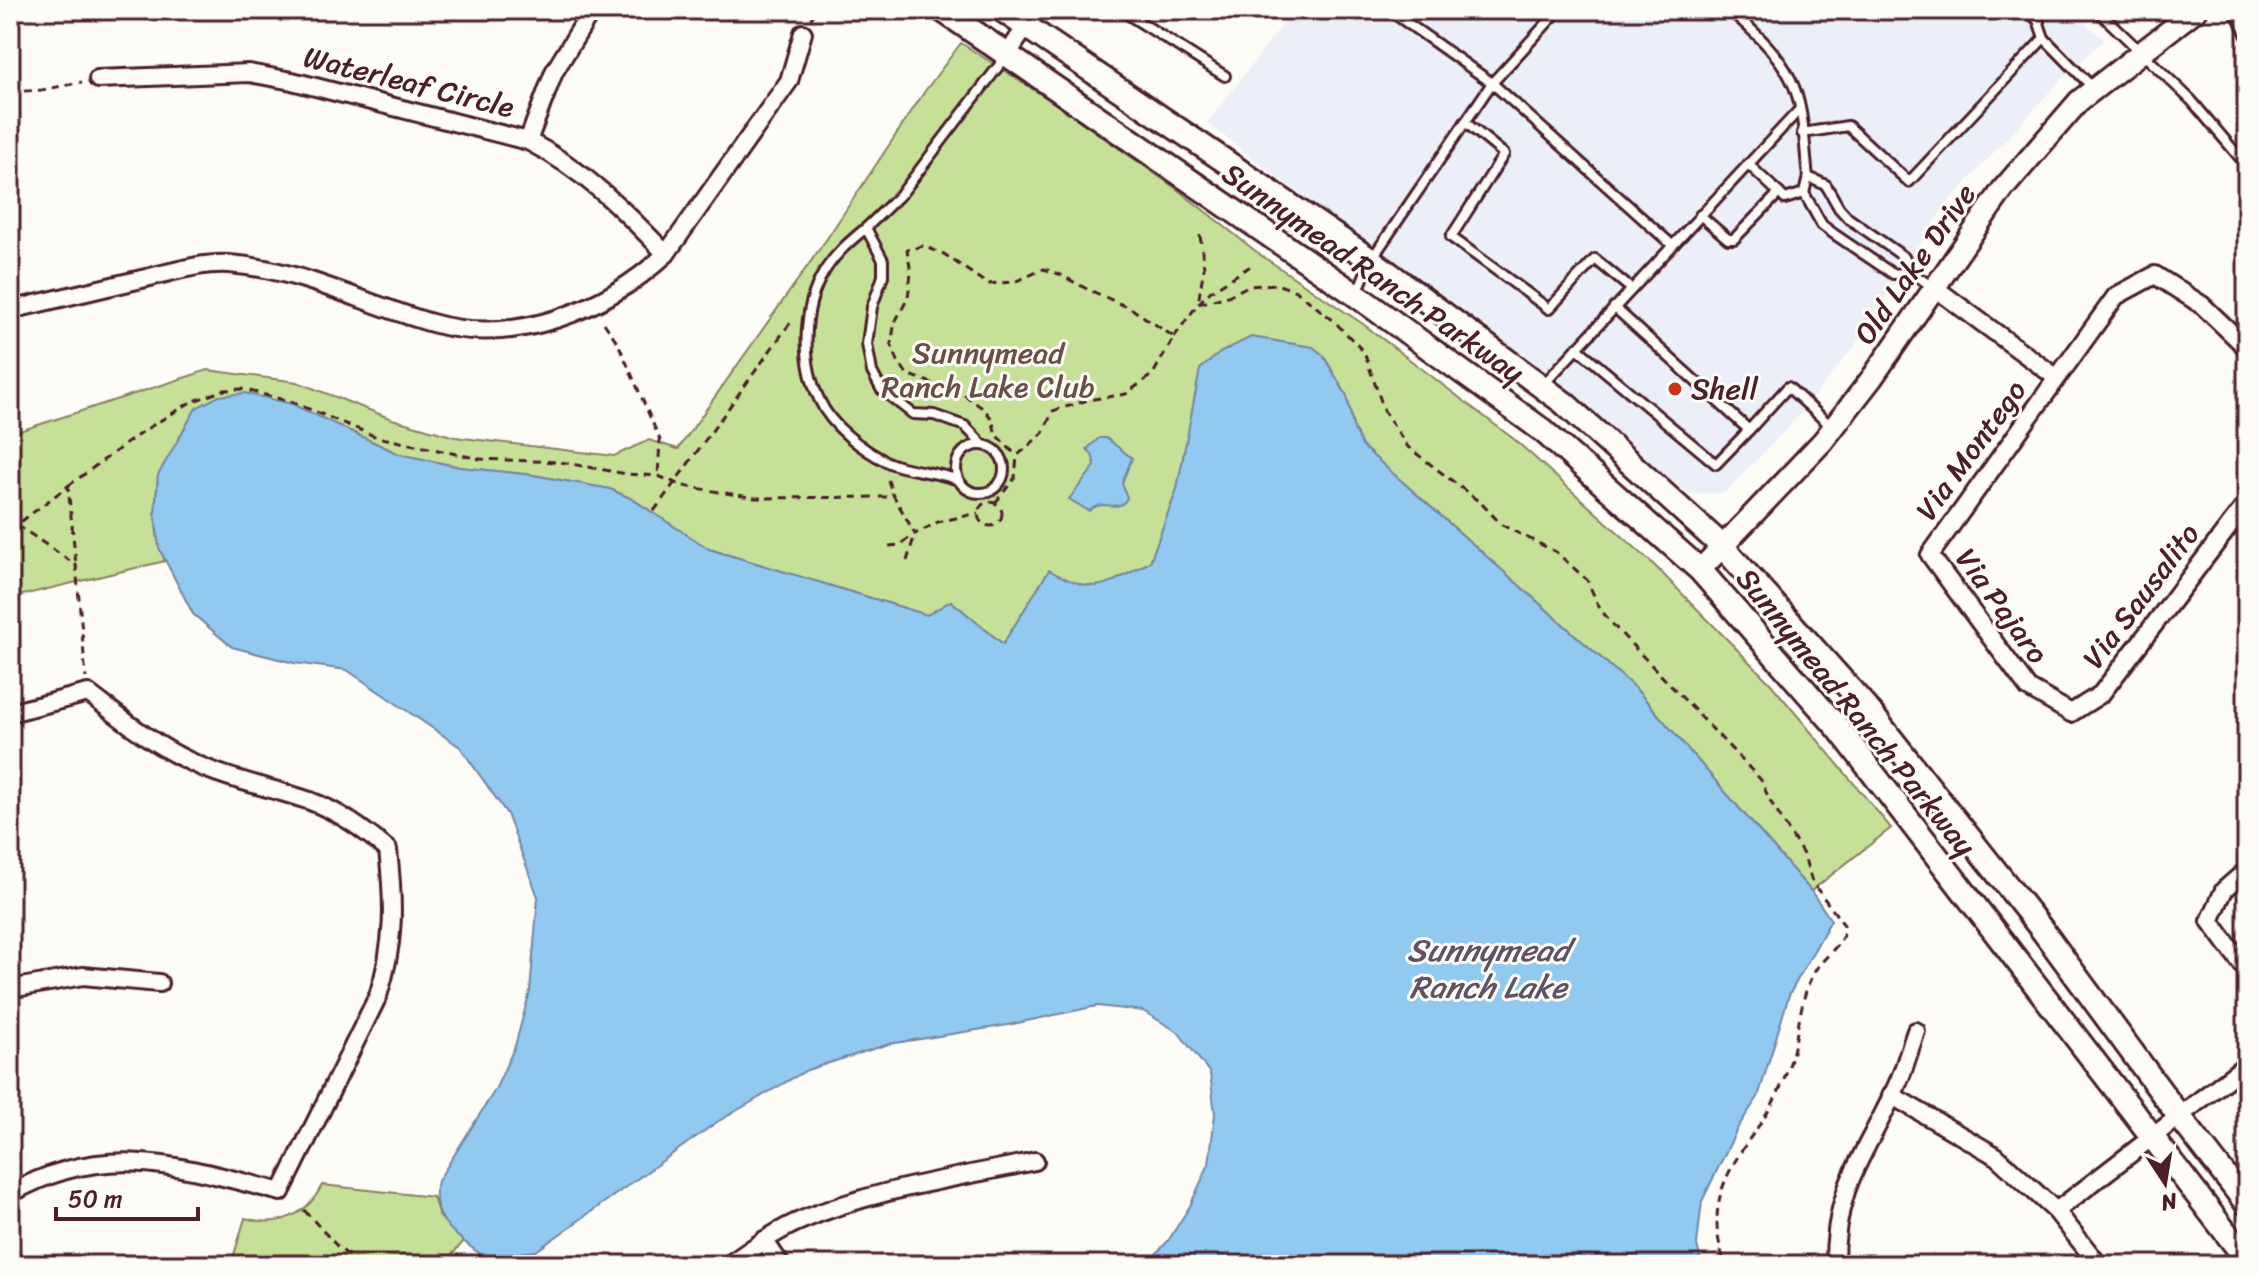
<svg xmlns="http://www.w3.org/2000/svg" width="2257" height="1275" viewBox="0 0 2257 1275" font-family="Sriracha,sans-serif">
  <rect width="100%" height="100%" fill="#fdfcf7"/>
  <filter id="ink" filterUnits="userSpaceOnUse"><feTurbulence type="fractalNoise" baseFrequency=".0125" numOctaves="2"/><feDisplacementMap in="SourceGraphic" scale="16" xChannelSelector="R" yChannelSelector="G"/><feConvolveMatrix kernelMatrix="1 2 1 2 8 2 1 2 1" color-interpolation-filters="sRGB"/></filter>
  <g filter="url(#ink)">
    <polygon fill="#eceff7" points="1294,10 2070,10 2104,40 2057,84 1944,207 1854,347 1787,429 1724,493 1689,494 1207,123"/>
    <g fill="#c7e097" stroke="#888061" stroke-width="2">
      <path d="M961,43l95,61 122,86 84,66 101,68 152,116 136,122 120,122 120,144 -80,63 -175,-202 -274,-243 -9,-19 -6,-31 -24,-41 -122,14 -24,120 -27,73c-46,24 -53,35 -101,9l-46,73 -52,-43 -24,14 -218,-66 -77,-50 -22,-10 -77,-14 -73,-8 -61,-13 -107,-50 -134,71c-2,29 -6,60 7,86l-155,37v-164l198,-64 89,12 95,37 63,18 159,19 35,-16 29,9 148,-209 99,-149z"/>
      <path d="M322,1185l111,12 6,19 25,25 -21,24h-212l14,-47c32,10 62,-2 77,-33z"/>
    </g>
    <g fill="#91c9f0" stroke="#7585a1" stroke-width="2">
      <path d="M1251,337l62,10 10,8 24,41 6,31 9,19 274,243 175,202 20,29 -42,75 -31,102 -20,30 -36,74 -5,44 5,20h-556l22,-24 22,-35 19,-42 6,-50 -5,-41 -32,-41 -35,-21 -46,-5 -89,19 -119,19 -82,26 -90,52 -181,129 -52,6c-27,-21 -57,-39 -46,-76l57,-91 20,-44 15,-55 8,-94 -31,-83 -47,-67 -113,-77 -53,-7 -62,-16 -39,-33 -34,-66 -4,-36 3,-37 38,-67 23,-12 26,-3 47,11 107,50 61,13 73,8 77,14 22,10 77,50 218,66 24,-14 52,43 46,-74c48,27 56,16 101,-8l27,-73 23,-120 21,-17z"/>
      <path d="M1099,438h7l26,20 -10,25 5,15c-9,17 -23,-1 -38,13l-20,-12 26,-33 -3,-12 -5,-5z"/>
    </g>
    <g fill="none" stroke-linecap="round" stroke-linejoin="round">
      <g stroke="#4a1f2b" stroke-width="14">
        <g id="service">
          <polyline points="1121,10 1225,76"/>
          <polyline points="1389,10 1492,83 1672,245"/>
          <path d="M1730,10c23,21 47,41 61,70 14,28 13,67 17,97"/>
          <polyline points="2026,10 2038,20 2044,38"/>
          <polyline points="2097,10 2191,100 2247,166"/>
          <polyline points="2235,10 2247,36"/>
          <polyline points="1465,122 1504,154 1451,237 1549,309 1595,259 1630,288"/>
          <polyline points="1802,133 1848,126 1909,182 2044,38 2094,89"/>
          <polyline points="1748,164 1779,193"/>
          <polyline points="1700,215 1728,239 1734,239 1779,193 1785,199 1804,193"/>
          <polyline points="866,228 902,193 1007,55"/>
          <polyline points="1911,272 1893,274 1834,234 1822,225 1804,193 1808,177 1826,185 1839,208 1848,218 1904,257 1911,272 1934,288"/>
          <polyline points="1356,295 1371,260 1492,83 1559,10"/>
          <polyline points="1577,348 1716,464 1749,430 1614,307"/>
          <polyline points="1542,386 1799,110"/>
          <polyline points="1749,430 1788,387 1833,428"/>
          <circle cx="980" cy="469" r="24"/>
          <path d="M958,480c-22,-9 -49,-8 -71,-18 -24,-12 -56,-36 -67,-61 -19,-38 -18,-93 4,-129 11,-18 26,-31 42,-44l17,32v16l-11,31 -5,37 5,28 9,17 32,25 21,1 31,11 18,19"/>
        </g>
      </g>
      <g stroke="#4a1f2b" stroke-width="22">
        <g id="minor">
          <polyline points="1007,55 1037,10"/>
          <path d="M98,79l151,-6 43,8 236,60c55,28 96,69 138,113"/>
          <polyline points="528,141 554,72 592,10"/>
          <polyline points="1935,288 2057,378"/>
          <path d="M10,310c45,-11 91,-21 136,-32 26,-6 56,-16 83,-14 72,5 135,40 203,59 83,24 174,-13 234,-69l123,-173 14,-48"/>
          <polyline points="2247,348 2202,305 2155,275 2116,296 1930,555 2028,688 2071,713 2101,694 2247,503"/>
          <path d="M10,713l78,-20c32,24 64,51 101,68 39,19 81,26 121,40 30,11 54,29 78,49 6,54 7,93 -10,146l-97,196c-97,-25 -177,-53 -271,2"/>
          <polyline points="2247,870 2224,890 2210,921 2247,971"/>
          <polyline points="10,989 83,976 159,983"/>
          <polyline points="1891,1095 1996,1156 2056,1211 2099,1265"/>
          <polyline points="2056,1211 2247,1064"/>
          <polyline points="764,1240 781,1265"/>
          <path d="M728,1265c24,-16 47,-34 74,-45 73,-31 155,-42 233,-59"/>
          <path d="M1835,1265c-1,-87 38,-118 67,-192 5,-14 9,-28 14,-42"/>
        </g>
      </g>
      <g stroke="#4a1f2b" stroke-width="26">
        <polyline id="tertiary" points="1700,570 1823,441 1872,378 2003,189 2079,101 2196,10"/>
      </g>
      <g stroke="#4a1f2b" stroke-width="28">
        <g id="secondary">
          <polyline points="942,10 1356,295 1542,430 1700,570 1839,729 2247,1260"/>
          <polyline points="1002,10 1371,260 1564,403 1723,547 1866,707 2043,931 2179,1116 2247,1204"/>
        </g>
      </g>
      <g stroke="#4a1f2b" stroke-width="3" stroke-dasharray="8 6" stroke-linecap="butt">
        <polyline points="811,19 816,10"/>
        <polyline points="10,92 42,90 82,82"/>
        <polyline points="1200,235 1204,267 1198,304 1211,291 1254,264"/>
        <polyline points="604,323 618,343 660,440 658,476"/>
        <path d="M1174,337l24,-33 30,-8 20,-10 28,-2 20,7 37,29 31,32 21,61 23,34 73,56 21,22 54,27 31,28 13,29 15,18 146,153 8,19 35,57 8,26 32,43c4,17 -22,32 -31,49 -15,29 -14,64 -25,95 -7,19 -16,38 -28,55 -21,30 -44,60 -43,99 0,14 4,28 8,42"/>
        <polyline points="888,480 892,493 915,534 938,522 978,513"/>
        <polyline points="68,486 145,430 191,402 224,390 242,389 292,402 377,437 480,459 560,462 627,474 658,476 684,486 755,498 888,497 892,493"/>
        <circle cx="990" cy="514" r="12"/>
        <polyline points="995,503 1015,478 1017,456 1043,433 1053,411 1088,400 1126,394 1153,374 1174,337 1132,309 1087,289 1059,274 1044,269 1014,282 987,284 944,254 923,246 907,250 911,273 908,298 895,322 891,344 898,361 907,374 963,394 984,409 992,419 996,435 1017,456"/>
        <polyline points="654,511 793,319"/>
        <polyline points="17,525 76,565 86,678"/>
        <polyline points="10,530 68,486 76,565"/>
        <polyline points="889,546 899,545 915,534"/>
        <polyline points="907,561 915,534"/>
        <polyline points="304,1210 337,1246 360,1265"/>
      </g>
      <use href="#service" stroke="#fdfcf7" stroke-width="8"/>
      <use href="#minor" stroke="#fdfcf7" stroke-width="16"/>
      <use href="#tertiary" stroke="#fdfcf7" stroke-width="20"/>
      <use href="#secondary" stroke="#fdfcf7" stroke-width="22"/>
    </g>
  </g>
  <circle fill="#c8321e" stroke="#fdfcf7" stroke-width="3" cx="1675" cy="389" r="8"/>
  <g text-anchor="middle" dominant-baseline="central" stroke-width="6" stroke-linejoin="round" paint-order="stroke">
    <g font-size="30" fill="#4a1f2b" stroke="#fdfcf7">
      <text transform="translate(409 82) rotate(14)">Waterleaf Circle</text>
      <text transform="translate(1915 264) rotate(-55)">Old Lake Drive</text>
      <text transform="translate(1373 273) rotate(35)">Sunnymead Ranch Parkway</text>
      <text transform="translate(1971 450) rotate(-54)">Via Montego</text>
      <text transform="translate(2141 596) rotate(-53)">Via Sausalito</text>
      <text transform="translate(2002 606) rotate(54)">Via Pajaro</text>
      <text transform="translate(1856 712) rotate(51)">Sunnymead Ranch Parkway</text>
    </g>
    <g font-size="30" fill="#694f46" stroke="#fdfcf7">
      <text x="988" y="353">Sunnymead<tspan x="988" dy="34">Ranch Lake Club</tspan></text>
    </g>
    <g font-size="30" fill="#4a1f2b" stroke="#fdfcf7" text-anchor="start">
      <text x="1691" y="389">Shell</text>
    </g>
    <g font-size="32" font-style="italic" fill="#5f5266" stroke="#fdfcf7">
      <text x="1488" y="950">Sunnymead<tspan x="1488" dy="37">Ranch Lake</tspan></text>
    </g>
  </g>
  <rect width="2257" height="1275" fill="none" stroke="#fdfcf7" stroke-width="40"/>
  <rect x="20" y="20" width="2217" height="1235" fill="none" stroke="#4a1f2b" stroke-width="3" filter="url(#ink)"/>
  <g transform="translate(2165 1183) rotate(168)" stroke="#fdfcf7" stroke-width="6" paint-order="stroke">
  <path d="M0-6L14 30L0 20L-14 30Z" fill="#4a1f2b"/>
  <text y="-12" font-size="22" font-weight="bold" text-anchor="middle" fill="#4a1f2b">N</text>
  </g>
  <path d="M56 1207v12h142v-12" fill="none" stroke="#4a1f2b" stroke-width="4"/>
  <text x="68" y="1207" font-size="24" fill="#4a1f2b" stroke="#fdfcf7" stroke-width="6" paint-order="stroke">50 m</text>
</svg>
